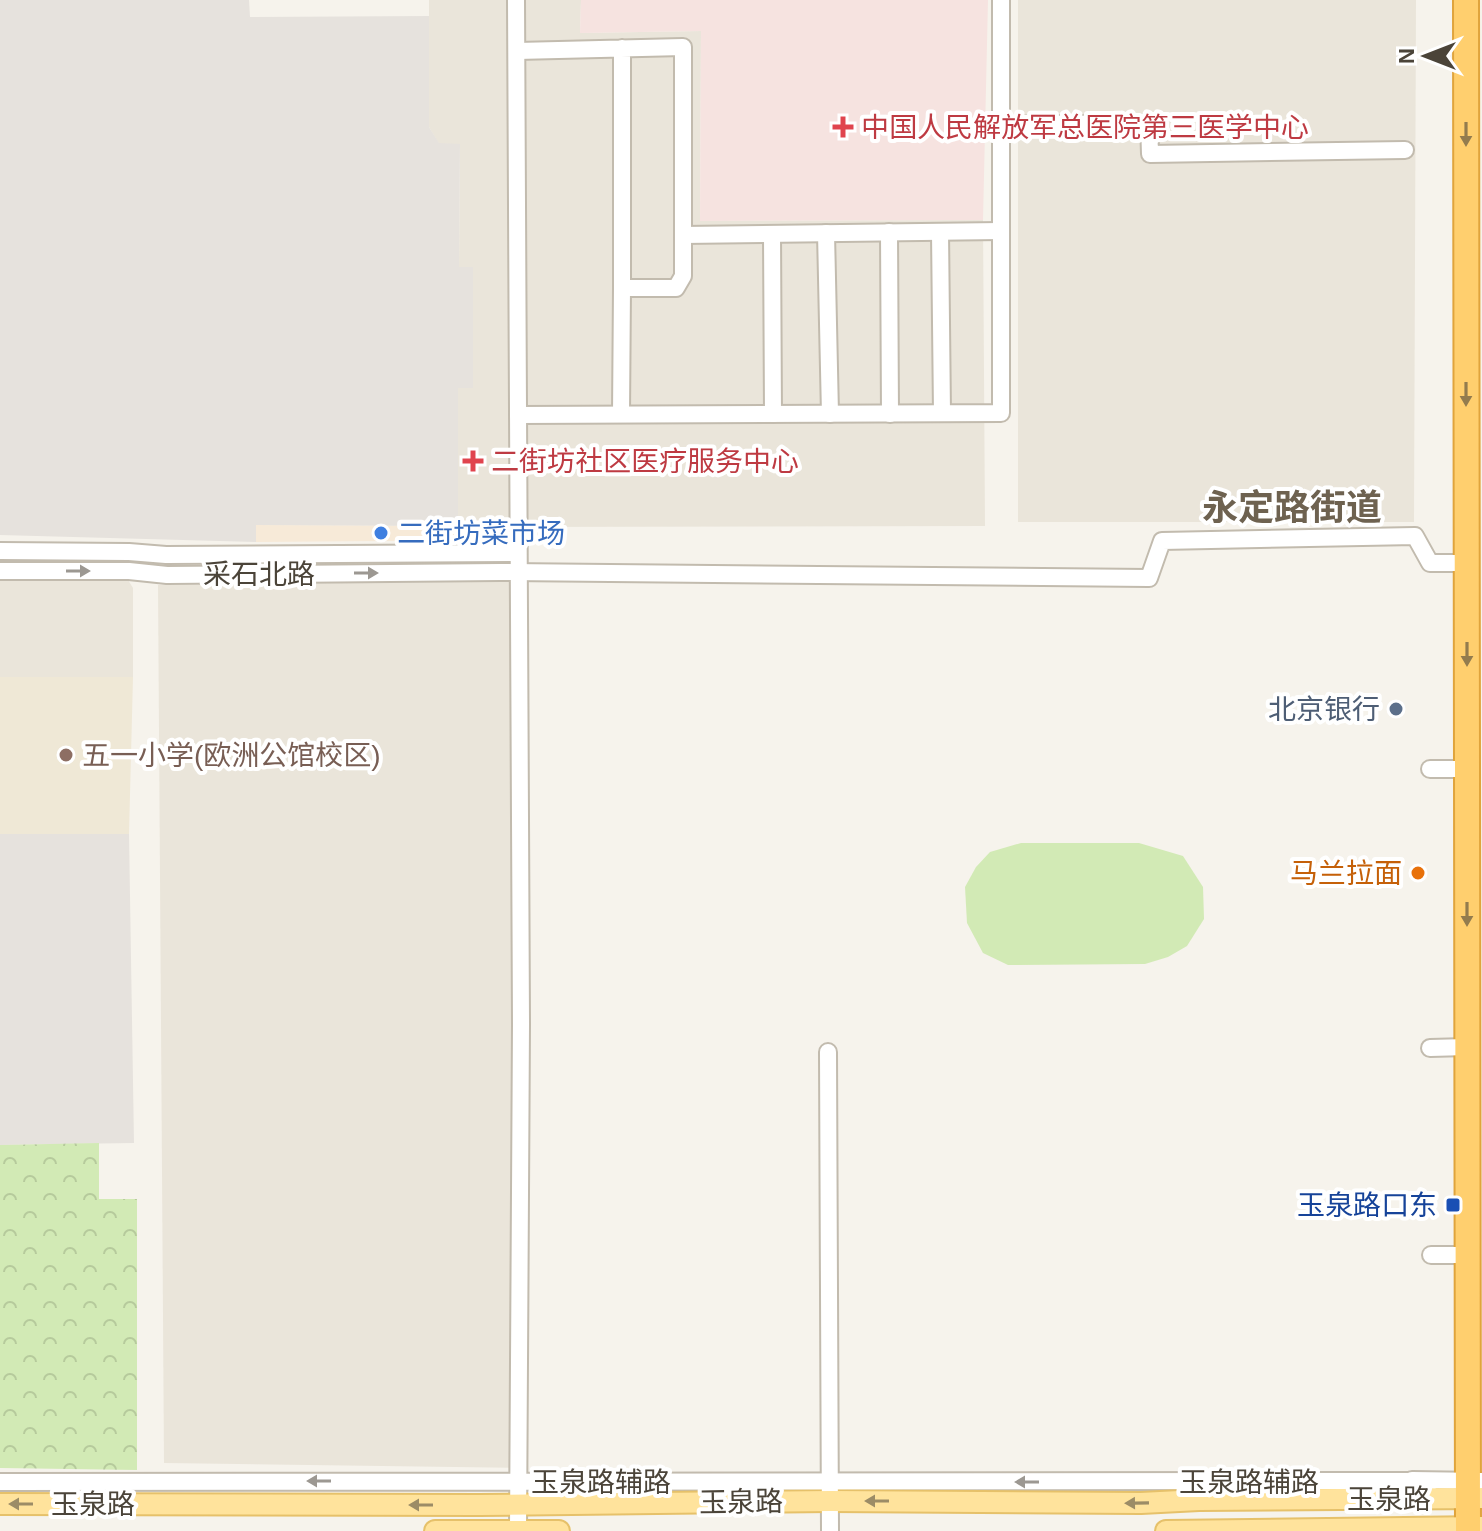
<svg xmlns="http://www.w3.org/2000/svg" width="1482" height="1531" viewBox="0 0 1482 1531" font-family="Helvetica,'Noto Sans SC',sans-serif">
  <defs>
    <pattern id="park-crowns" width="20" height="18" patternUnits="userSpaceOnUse" patternTransform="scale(2)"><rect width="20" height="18" fill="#d2eab5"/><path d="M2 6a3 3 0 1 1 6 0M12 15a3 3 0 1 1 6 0" fill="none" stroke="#b6ca9c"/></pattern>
  </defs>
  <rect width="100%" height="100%" fill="#f6f3ec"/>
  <g fill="#eae5da">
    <polygon points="429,0 581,0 580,33 701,31 700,221 983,220 985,526 510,527 510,521 458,521 458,388 472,388 473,267 459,268 460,144 439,144 429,127"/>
    <polygon points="1018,0 1416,0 1414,522 1018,522"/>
    <polygon points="0,580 128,580 133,588 133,677 0,677"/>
    <polygon points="518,581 525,1468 164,1463 158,585"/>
  </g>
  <polygon fill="#f7ead8" points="255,525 507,526 508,540 256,542"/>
  <g fill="#e6e2dd">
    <polygon points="0,0 249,0 250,17 429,16 429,127 439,143 460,144 459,267 473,267 473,388 458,388 458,521 452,526 256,525 256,542 0,535"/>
    <polygon points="0,834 129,834 134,1143 0,1145"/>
  </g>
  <polygon fill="#efe8d6" points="0,677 133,677 129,834 0,834"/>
  <polygon fill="#f6e3e0" points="581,0 988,0 983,220 700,221 701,31 580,33"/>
  <polygon fill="url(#park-crowns)" points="99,1143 99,1199 137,1199 137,1470 0,1468 0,1145"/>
  <polygon fill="#d2eab5" points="1021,843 1139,843 1183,856 1203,887 1204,919 1187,946 1168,957 1145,964 1008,965 983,953 967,923 965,887 976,867 990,852"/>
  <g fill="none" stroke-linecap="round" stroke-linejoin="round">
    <g stroke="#c2bbae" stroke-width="20">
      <g id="minor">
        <polyline points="516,0 521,1024 518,1530"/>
        <polyline points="517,51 683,47 683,276 676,288 622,288 622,48"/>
        <polyline points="1001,125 1149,123 1150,154 1405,150"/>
        <polyline points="889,232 890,414"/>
        <polyline points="940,232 942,413"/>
        <polyline points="826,233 830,414"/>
        <polyline points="772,234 773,414"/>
        <polyline points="683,235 1001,231"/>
        <polyline points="621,414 622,288"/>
        <polyline points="518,415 1001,413 1001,0"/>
        <polyline points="0,551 129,552 166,555 518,553"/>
        <polyline points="0,571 129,571 167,575 500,572 1149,578 1162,541 1415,536 1430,563 1467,563"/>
        <polyline points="1430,769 1467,769"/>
        <polyline points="1430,1048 1467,1047"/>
        <polyline points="828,1052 830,1531"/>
        <polyline points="1431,1255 1467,1255"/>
        <polyline points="1412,1480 1482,1481"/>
        <polyline points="0,1482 1407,1481 1436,1498"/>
      </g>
    </g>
    <g stroke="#e6c16a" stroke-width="24">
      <g id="major">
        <polyline points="0,1504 479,1505 830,1501 1141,1503 1199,1500 1482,1498"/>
        <polyline points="435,1531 559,1531"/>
        <polyline points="1166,1531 1482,1527"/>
      </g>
    </g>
    <g stroke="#e0a43c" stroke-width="28">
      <polyline id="highway" points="1466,0 1468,1531"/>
    </g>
    <use href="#minor" stroke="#fff" stroke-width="16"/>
    <use href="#major" stroke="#ffe39c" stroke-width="20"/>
    <use href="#highway" stroke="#ffcf6e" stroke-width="24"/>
  </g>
  <defs><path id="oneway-solid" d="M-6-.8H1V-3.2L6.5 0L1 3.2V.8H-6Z" transform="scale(2)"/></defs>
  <g fill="#937c4e">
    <use href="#oneway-solid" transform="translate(1466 134) rotate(90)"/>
    <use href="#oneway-solid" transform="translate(1466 394) rotate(90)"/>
    <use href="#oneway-solid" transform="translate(1467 654) rotate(90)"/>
    <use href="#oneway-solid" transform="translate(1467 914) rotate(90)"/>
  </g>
  <g fill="#9c9892">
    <use href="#oneway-solid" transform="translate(78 571)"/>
    <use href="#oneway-solid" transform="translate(366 573)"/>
    <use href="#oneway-solid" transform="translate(319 1481) rotate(-180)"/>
    <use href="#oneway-solid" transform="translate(1027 1482) rotate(180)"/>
  </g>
  <g fill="#9c8c66">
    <use href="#oneway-solid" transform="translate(877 1501) rotate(-180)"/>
    <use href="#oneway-solid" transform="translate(1137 1503) rotate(179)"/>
    <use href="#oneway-solid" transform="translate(21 1504) rotate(-180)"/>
    <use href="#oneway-solid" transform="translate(421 1505) rotate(-180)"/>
  </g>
  <g fill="#e0444e" stroke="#fff" stroke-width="3">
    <path d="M839 115h8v8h8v8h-8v8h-8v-8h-8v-8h8z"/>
    <path d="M469 449h8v8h8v8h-8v8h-8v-8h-8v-8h8z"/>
  </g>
  <circle fill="#3f7fe0" stroke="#fff" stroke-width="3" cx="381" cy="533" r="8"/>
  <circle fill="#5c6f8a" stroke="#fff" stroke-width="3" cx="1396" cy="709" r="8"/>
  <circle fill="#8d6e63" stroke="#fff" stroke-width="3" cx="66" cy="755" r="8"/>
  <circle fill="#e8710a" stroke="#fff" stroke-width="3" cx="1418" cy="873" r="8"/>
  <rect fill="#1a4fb4" stroke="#fff" stroke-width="3" x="1445" y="1197" width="16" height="16" rx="4"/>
  <g text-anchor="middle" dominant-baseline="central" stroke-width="8" stroke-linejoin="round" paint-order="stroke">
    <g font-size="28" fill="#be3a42" stroke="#fff" text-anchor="start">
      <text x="861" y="127">中国人民解放军总医院第三医学中心</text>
      <text x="491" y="461">二街坊社区医疗服务中心</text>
    </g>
    <g font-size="28" fill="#366cbe" stroke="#fff" text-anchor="start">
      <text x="397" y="533">二街坊菜市场</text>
    </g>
    <g font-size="28" fill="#4b4439" stroke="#fff">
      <text x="259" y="574">采石北路</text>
      <text x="601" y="1482">玉泉路辅路</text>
      <text x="1249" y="1482">玉泉路辅路</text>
      <text x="1389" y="1499">玉泉路</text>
      <text transform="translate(741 1502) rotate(-1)">玉泉路</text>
      <text x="93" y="1504">玉泉路</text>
    </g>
    <g font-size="28" fill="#4e5e75" stroke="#fff" text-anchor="end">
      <text x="1380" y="709">北京银行</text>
    </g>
    <g font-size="28" fill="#785e54" stroke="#fff" text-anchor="start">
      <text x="82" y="755">五一小学(欧洲公馆校区)</text>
    </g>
    <g font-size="28" fill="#c56008" stroke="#fff" text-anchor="end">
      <text x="1402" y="873">马兰拉面</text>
    </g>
    <g font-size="28" fill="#164399" stroke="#fff" text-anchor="end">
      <text x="1437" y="1205">玉泉路口东</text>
    </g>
    <g font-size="36" font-weight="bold" fill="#6e6250" stroke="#fff">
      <text x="1292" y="507">永定路街道</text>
    </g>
  </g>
  <g transform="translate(1426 56) rotate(270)" stroke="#ffffff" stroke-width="6" paint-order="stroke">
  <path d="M0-6L14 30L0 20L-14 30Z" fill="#4b4439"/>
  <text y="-12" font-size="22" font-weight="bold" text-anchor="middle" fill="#4b4439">N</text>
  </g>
</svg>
